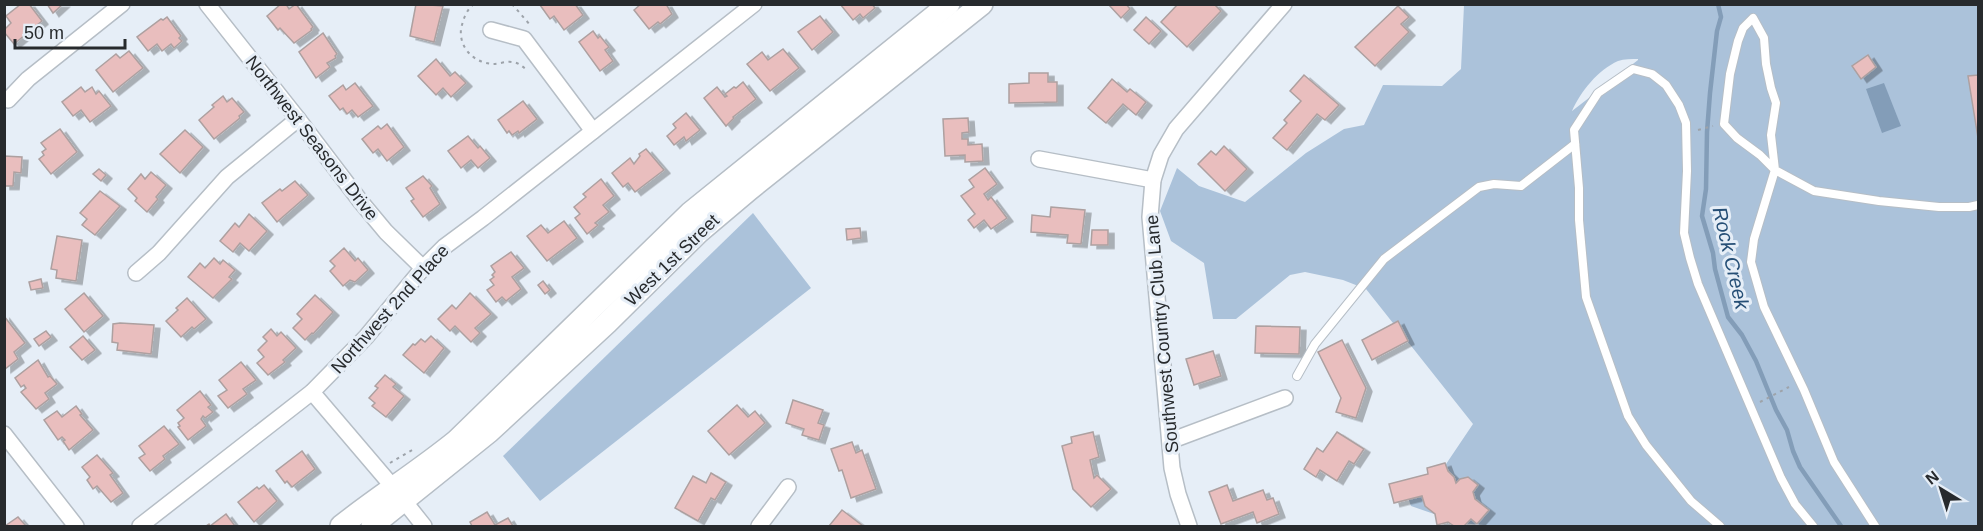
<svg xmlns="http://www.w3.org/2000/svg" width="1983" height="531" viewBox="0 0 1983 531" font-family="Arial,sans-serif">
  <defs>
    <filter id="shadow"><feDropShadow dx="6" dy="3.5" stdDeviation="0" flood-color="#0004"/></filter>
  </defs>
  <rect width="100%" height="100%" fill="#e6eef7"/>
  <g fill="#abc2da" fill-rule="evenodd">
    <path d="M1464,5h514v521h-483l-35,-3 -49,-17 -4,-11 33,-22 33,-49 -107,-135 -23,-9 -38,-8 -15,3 -54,44h-23l-9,-56 -33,-22 -11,-30 17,-43 22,18 46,16 61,-49 38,-24 20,-4 19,-40 59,1 19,-17zM1638,59v1l-66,51c9,-20 26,-41 46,-50 6,-2 14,-2 20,-2z"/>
    <polygon points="753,213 811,288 540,501 503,456"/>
  </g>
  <polygon fill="#839db8" points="1884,83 1901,126 1882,133 1866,89"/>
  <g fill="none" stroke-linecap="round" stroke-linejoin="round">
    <polyline stroke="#839db8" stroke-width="4.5" points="1718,4 1721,17 1717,31 1710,93 1707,132 1706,189 1702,216 1713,253 1715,269 1728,317 1742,335 1756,361 1776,410 1787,430 1793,451 1800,467 1841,526"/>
  </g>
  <g fill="#e9bebe" stroke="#ada0a0" stroke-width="1.5" filter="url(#shadow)">
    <polygon points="21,4 29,4 42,21 14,44 4,32 4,30 11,23 6,16"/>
    <polygon points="47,4 63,4 53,13"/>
    <polygon points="281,4 286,4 289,9 296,4 313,27 311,29 312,30 294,43 280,28 278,30 267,16"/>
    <polygon points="416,4 443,6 434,42 410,36"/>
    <polygon points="541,4 575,4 583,15 564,30 554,16 550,19 540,5"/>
    <polygon points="641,4 666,4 672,14 660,24 658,22 649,29 634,10"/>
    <polygon points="840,4 872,4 875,8 863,18 860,14 853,20"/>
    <polygon points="1108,4 1126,4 1130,9 1121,18"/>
    <polygon points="1178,4 1214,4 1221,11 1187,47 1161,22"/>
    <polygon points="1398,6 1409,17 1401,24 1409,32 1375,66 1355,47"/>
    <polygon points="820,16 833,32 812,50 798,32"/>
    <polygon points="167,17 181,36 179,38 182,41 174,48 171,44 162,51 157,44 148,51 137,37 161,19 163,20"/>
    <polygon points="1146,17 1161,31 1149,44 1134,30"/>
    <polygon points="593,31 598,38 600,36 609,47 605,50 613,61 600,71 579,42"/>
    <polygon points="323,33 337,54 335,56 336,58 327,63 330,67 316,78 299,52"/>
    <polygon points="783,49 799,68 770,91 747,64 762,52 768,60"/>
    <polygon points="129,51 143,68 113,92 96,70 116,54 120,58"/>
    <polygon points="1868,55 1876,67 1861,79 1852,66"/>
    <polygon points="436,59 450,76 455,72 466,83 451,97 443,88 436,95 418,76"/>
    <polygon points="1029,73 1048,73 1048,82 1057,82 1057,102 1009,103 1009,84 1029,83"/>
    <polygon points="1304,75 1339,105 1325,120 1317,114 1287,150 1273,138 1287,123 1284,120 1301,101 1290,91"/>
    <polygon points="1978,75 1978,138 1968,76"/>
    <polygon points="1112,79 1127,92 1130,89 1146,102 1136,115 1123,104 1106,123 1088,108"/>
    <polygon points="743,82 756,99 733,117 734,118 726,126 704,98 717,87 725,97 727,96 725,94 734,87 736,88"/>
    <polygon points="355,83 373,106 358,117 352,110 347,114 343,108 340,110 329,96 343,85 346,90"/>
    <polygon points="81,87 85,92 92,87 96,94 99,91 111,106 90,122 81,110 73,116 62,102"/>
    <polygon points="223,96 227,102 232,98 244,112 239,116 240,118 214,139 199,120 214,107 212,105"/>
    <polygon points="523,101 537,119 519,133 518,131 512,135 509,131 507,133 498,120"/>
    <polygon points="686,113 700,130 686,141 684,137 674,145 667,136 676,128 673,124"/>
    <polygon points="968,118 969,132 962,133 962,139 968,139 968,145 982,144 983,161 965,162 965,155 945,156 943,119"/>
    <polygon points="387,124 404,147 387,161 378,149 373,153 362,139 378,126 381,129"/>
    <polygon points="60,129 77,152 51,174 39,159 44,155 42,152 46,149 41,143"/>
    <polygon points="185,130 203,147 180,173 160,154"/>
    <polygon points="468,136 478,148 480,146 490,158 478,168 471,160 461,168 448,151"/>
    <polygon points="1224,146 1247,169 1225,191 1198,164 1211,151 1216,155"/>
    <polygon points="646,149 664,170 635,192 628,183 623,187 612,173 630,158 634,164 640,156 639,154"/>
    <polygon points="4,156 22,157 21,173 14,172 13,186 4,186"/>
    <polygon points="985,168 997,184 984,194 988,200 991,197 1007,218 991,229 984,220 974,228 968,220 975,214 961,196 974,187 969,180"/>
    <polygon points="99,169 106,175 101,181 93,174"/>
    <polygon points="151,172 166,185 156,197 158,199 147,212 135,201 137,198 128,189 141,174 145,179"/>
    <polygon points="423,176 432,186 430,188 440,204 423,217 411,201 414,199 406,188"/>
    <polygon points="601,179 614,196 603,205 609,212 595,223 598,225 587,234 575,218 580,214 574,207 586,197 583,194"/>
    <polygon points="295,181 308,195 277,222 262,203 280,189 282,191"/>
    <polygon points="100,191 120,206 95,235 82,225 87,219 80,213"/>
    <polygon points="1051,207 1085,210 1081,244 1067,243 1068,235 1031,232 1032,215 1050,217"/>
    <polygon points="249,214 267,231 249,251 240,243 233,252 220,241 235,223 239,227"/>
    <polygon points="564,221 577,238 547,261 527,236 541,225 548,233"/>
    <polygon points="860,228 861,238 847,240 846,229"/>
    <polygon points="1092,230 1108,230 1108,245 1091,245"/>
    <polygon points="57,236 82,240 76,281 56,278 57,270 51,269"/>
    <polygon points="344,248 355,261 358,258 368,270 355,282 350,280 343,286 330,271 335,266 330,261"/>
    <polygon points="511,252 524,268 512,277 521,289 506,301 502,297 496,302 487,290 494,285 490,280 494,277 492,275 495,272 491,266"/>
    <polygon points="214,258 220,264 223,260 235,270 229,277 232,279 213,298 188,277 200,263 205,268"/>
    <polygon points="41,279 43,288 31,290 29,282"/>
    <polygon points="543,281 550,290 545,294 538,285"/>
    <polygon points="84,293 103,316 84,332 65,309"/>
    <polygon points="470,293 491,314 475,328 480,333 471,342 455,326 450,331 438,319 452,305 456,309"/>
    <polygon points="315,295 333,312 313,334 312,333 305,340 293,328 302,319 297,314"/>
    <polygon points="187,298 206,319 194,329 192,327 181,337 166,321 178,310 176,308"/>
    <polygon points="4,316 25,343 14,352 18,359 5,369"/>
    <polygon points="1398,321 1408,341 1372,360 1362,340"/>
    <polygon points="120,323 154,325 151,354 117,350 118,343 112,342 113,324"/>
    <polygon points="1256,326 1300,327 1299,354 1255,353"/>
    <polygon points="271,329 277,336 281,332 296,348 283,360 285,362 268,375 257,363 264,357 258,350 267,341 263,337"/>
    <polygon points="46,331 51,337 39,346 34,339"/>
    <polygon points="83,336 95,350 82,360 70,347"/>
    <polygon points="431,336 444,348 424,373 403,355 413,344 415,345 421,339 425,342"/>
    <polygon points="1342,340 1366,388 1356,418 1336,412 1341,398 1318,352"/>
    <polygon points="1213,351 1221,376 1194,385 1186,359"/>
    <polygon points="38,360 48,377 50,376 57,384 45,393 49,399 36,409 21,392 26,388 24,385 21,387 15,378"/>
    <polygon points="241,362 256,380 243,389 247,394 228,408 218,396 227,390 219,380"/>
    <polygon points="385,375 396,384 393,387 404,396 386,417 372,406 375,403 369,398 378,388 375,386"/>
    <polygon points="200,391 211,405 208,407 213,412 205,418 203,416 201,419 206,426 188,440 178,427 180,426 178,423 184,418 177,410"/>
    <polygon points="793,400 823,410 818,423 824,425 819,440 802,435 804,429 786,423"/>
    <polygon points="737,405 748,417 755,411 765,423 729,455 708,431"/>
    <polygon points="76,406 82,414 80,415 93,430 69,450 63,441 65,440 62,437 58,440 44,420 57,411 62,417"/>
    <polygon points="164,426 179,444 163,456 165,459 150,471 139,458 145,454 139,446"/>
    <polygon points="1093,432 1099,457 1090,460 1094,478 1097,475 1111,489 1091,507 1073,489 1062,446 1072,443 1071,437"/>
    <polygon points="1337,432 1364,449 1354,464 1349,461 1337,481 1320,470 1316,477 1304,469 1317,448 1323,452"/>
    <polygon points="852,442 856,453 862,450 876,489 851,498 842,470 839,471 831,449"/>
    <polygon points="302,451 315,469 292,487 287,481 285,483 276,471"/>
    <polygon points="97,455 113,473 110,475 123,493 111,502 97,486 93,489 87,480 90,477 82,467"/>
    <polygon points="1445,463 1448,471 1454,477 1456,483 1460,479 1468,477 1478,485 1473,492 1475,499 1489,510 1477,524 1471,519 1464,526 1454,526 1448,522 1437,525 1435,514 1425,506 1422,496 1394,503 1389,484 1428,474 1427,468"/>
    <polygon points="711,473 726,482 715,500 711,498 698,521 675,508 693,476 706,483"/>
    <polygon points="264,485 277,501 254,522 238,502 257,487 259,489"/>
    <polygon points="1227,485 1233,501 1263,490 1267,500 1273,498 1279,514 1257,523 1253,512 1221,524 1209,492"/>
    <polygon points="842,510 863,526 829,526"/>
    <polygon points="487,512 495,525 508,518 513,526 472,526 470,522"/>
    <polygon points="226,514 235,526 206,526 209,524 210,526"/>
    <polygon points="18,517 26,526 5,526"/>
  </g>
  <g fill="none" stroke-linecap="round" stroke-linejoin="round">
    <g stroke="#b6bec6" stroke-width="10">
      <g id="service">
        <polyline points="1297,376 1315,344 1384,259 1479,187 1494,184 1521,186 1575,144"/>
        <polyline points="1720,526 1691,501 1646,445 1628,416 1586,297 1579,220 1579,188 1574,130 1598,93 1633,69 1652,74 1666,85 1679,105 1686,123 1687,171 1684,233 1690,258 1698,284 1781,478 1795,504 1813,526"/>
        <polyline points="1875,526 1834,462 1804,390 1764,307 1751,262 1754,239 1775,170 1771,135 1776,103 1771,88 1766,64 1764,38 1753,18 1743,28 1738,41 1730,74 1724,124 1737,138 1760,155 1775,170 1814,191 1879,201 1939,207 1969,207 1978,205"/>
      </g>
    </g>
    <g stroke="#b6bec6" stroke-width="18">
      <g id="minor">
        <polyline points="207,4 298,119 361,202 386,232 423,268"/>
        <polyline points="491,30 524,39 593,131"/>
        <polyline points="8,100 28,79 122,4"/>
        <polyline points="1039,159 1153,180"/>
        <polyline points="136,273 159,253 227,177 298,119"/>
        <polyline points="312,392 393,487 424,526"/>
        <polyline points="4,434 76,526"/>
        <polyline points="1170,441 1285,398"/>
        <polyline points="140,526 312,392 366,337 423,268 444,247 483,218 754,4"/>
        <polyline points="759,526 788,487"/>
        <polyline points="1189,526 1178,494 1172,468 1150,217 1153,180 1161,155 1176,129 1284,4"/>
      </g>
    </g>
    <g stroke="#b6bec6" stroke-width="24">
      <g id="secondary">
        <path d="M341,526c38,-30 78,-55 115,-85l234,-228 259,-209"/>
        <polyline points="372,526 489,432 607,323 699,232 750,189 982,4"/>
      </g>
    </g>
    <g stroke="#9da3aa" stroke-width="2" stroke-dasharray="3 4.5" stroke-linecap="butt">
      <path d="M474,4c-8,6 -11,16 -13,25 -2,19 13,34 32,35 6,0 13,-3 19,-2 6,0 11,5 16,9"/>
      <polyline points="512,4 531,26"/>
      <polyline points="1698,130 1713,126"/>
      <polyline points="1760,402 1789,387"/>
      <polyline points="390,463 414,449"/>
    </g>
    <use href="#service" stroke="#fff" stroke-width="8"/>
    <use href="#minor" stroke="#fff" stroke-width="15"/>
    <use href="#secondary" stroke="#fff" stroke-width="21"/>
  </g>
  <g text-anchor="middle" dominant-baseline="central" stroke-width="6" stroke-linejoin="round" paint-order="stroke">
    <g font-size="18" fill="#272a2d" stroke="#e6eef7">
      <text transform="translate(312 138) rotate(52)">Northwest Seasons Drive</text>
      <text transform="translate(672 260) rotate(-44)">West 1st Street</text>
      <text transform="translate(390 309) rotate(-48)">Northwest 2nd Place</text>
      <text transform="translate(1162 334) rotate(-95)">Southwest Country Club Lane</text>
    </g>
    <g font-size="20" font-style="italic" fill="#264f76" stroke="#e6eef7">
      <text transform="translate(1731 258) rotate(77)">Rock Creek</text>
    </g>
  </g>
  <rect width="1983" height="531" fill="none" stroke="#272a2d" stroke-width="12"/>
  <g transform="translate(1941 489) rotate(322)" stroke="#e6eef7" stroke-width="4.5" paint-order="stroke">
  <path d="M0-4.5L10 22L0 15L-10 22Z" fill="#272a2d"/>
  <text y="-9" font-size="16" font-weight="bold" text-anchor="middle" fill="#272a2d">N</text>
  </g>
  <path d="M15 39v9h110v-9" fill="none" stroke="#272a2d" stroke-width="3"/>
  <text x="24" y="39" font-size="18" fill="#272a2d" stroke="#e6eef7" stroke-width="4.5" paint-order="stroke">50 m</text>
</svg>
